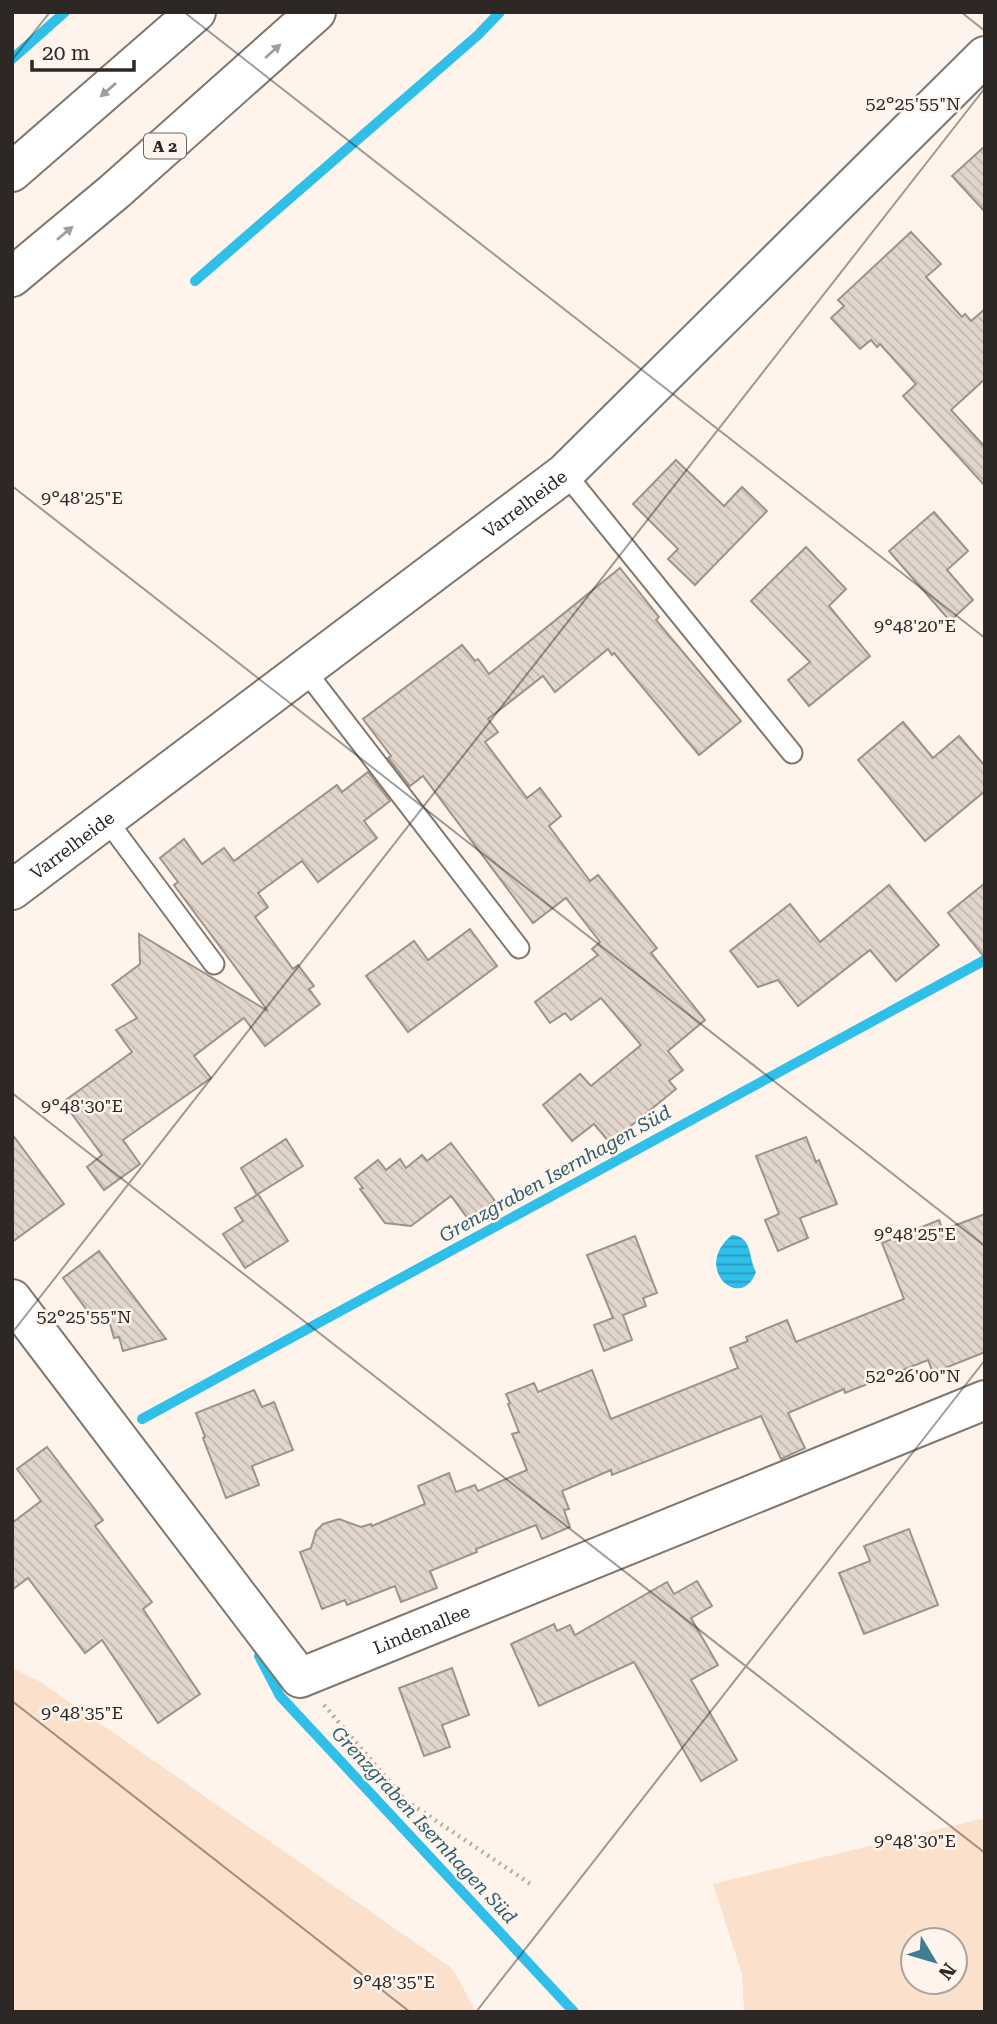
<svg xmlns="http://www.w3.org/2000/svg" width="997" height="2024" viewBox="0 0 997 2024" font-family="'Roboto Serif',serif">
  <defs>
    <pattern id="water-rules" width="6" height="5" patternUnits="userSpaceOnUse" patternTransform="scale(1.75)"><rect width="6" height="5" fill="#2fbfe9"/><path d="M0 2.5h6" fill="none" stroke="#289bbd"/></pattern>
    <pattern id="building-back-hatch" width="6" height="6" patternUnits="userSpaceOnUse" patternTransform="scale(1.75)"><rect width="6" height="6" fill="#e2d6cc"/><path d="M-1 5l2 2M0 0l6 6M5-1l2 2" fill="none" stroke="#c2b8af"/></pattern>
  </defs>
  <rect width="100%" height="100%" fill="#fef4ec"/>
  <g fill="#fbe1cc" fill-rule="evenodd">
    <polygon points="12,1668 39,1681 453,1969 476,2012 12,2012"/>
    <path d="M985,1818v194h-241l-2,-38 -29,-90zM913,1940h42v42h-42z"/>
  </g>
  <path fill="url(#water-rules)" d="M732,1235c21,2 16,22 24,37 -15,41 -65,-4 -24,-37z"/>
  <g fill="none" stroke-linecap="round" stroke-linejoin="round">
    <g stroke="#2fbfe9" stroke-width="10">
      <polyline points="12,59 65,12"/>
      <polyline points="195,281 478,35 500,12"/>
      <polyline points="142,1419 985,960"/>
      <polyline points="259,1656 280,1696 574,2012"/>
    </g>
  </g>
  <g fill="url(#building-back-hatch)" stroke="#9e9289" stroke-width="2">
    <polygon points="985,146 985,212 952,176"/>
    <polygon points="911,232 941,264 926,277 962,317 965,314 971,321 985,309 985,379 951,410 985,447 985,486 903,396 916,384 880,344 877,347 871,340 860,349 831,318 844,306 838,300"/>
    <polygon points="676,460 724,506 742,487 767,511 695,585 668,559 678,549 633,504"/>
    <polygon points="934,512 968,551 947,570 973,600 950,621 889,551"/>
    <polygon points="806,547 846,589 829,606 870,656 809,706 788,680 810,662 751,601"/>
    <polygon points="620,568 659,617 656,620 741,721 699,755 614,653 612,655 608,649 555,692 543,676 488,719 498,732 485,742 527,798 540,788 561,816 549,826 590,881 598,875 657,948 651,953 705,1020 668,1051 683,1070 669,1081 676,1089 610,1143 594,1124 572,1141 543,1105 580,1074 591,1086 641,1045 601,998 571,1020 565,1013 550,1023 535,1002 598,955 592,949 600,942 566,898 533,923 423,776 410,786 388,758 391,756 363,719 462,645 475,661 478,659 489,674"/>
    <polygon points="903,722 933,758 959,736 985,766 985,791 925,841 858,760"/>
    <polygon points="368,772 390,801 364,821 377,838 318,882 302,861 258,893 268,907 255,917 293,969 298,965 314,986 309,989 320,1004 265,1046 244,1018 194,1056 211,1078 123,1140 140,1164 104,1190 87,1167 102,1155 63,1102 132,1052 116,1030 137,1018 112,985 140,964 139,934 268,1011 174,885 178,882 160,858 184,839 202,864 224,848 234,861 337,785 342,792"/>
    <polygon points="985,883 985,958 948,913"/>
    <polygon points="889,885 939,945 896,981 870,950 798,1006 778,980 758,987 730,951 790,904 820,942"/>
    <polygon points="470,929 497,966 408,1032 366,976 414,941 428,960"/>
    <polygon points="12,1134 64,1204 12,1242"/>
    <polygon points="806,1137 816,1162 819,1160 837,1204 800,1218 808,1238 778,1251 765,1220 779,1214 756,1156"/>
    <polygon points="286,1139 303,1166 258,1194 288,1241 245,1268 223,1234 243,1221 235,1208 257,1195 241,1168"/>
    <polygon points="451,1143 495,1201 469,1220 451,1196 411,1226 385,1223 360,1189 363,1188 355,1178 378,1160 386,1170 400,1159 406,1168 422,1155 427,1161"/>
    <polygon points="985,1214 985,1352 933,1373 928,1360 845,1393 844,1389 788,1413 805,1448 781,1459 761,1416 612,1475 611,1470 562,1491 569,1509 564,1510 570,1527 542,1539 536,1525 476,1549 477,1552 430,1571 437,1588 401,1602 395,1586 347,1605 345,1600 322,1609 300,1552 311,1548 316,1531 323,1524 339,1519 361,1527 371,1524 372,1526 425,1504 418,1486 449,1473 456,1492 475,1485 478,1491 527,1470 512,1434 519,1432 508,1404 510,1403 506,1394 534,1383 538,1392 592,1370 611,1419 738,1368 730,1348 748,1341 746,1337 787,1320 796,1342 904,1299 882,1243 939,1220 943,1230"/>
    <polygon points="635,1236 657,1293 643,1298 646,1306 623,1315 632,1340 604,1351 594,1325 613,1318 587,1255"/>
    <polygon points="99,1251 166,1339 123,1351 119,1337 114,1338 108,1317 98,1325 63,1278"/>
    <polygon points="254,1390 262,1407 274,1402 293,1450 252,1466 259,1485 226,1498 203,1438 205,1437 196,1413"/>
    <polygon points="47,1447 103,1520 95,1526 152,1602 143,1609 200,1694 158,1723 102,1640 85,1653 28,1578 12,1590 12,1523 41,1501 17,1469"/>
    <polygon points="909,1529 938,1605 864,1634 839,1573 870,1561 864,1546"/>
    <polygon points="697,1581 712,1606 691,1618 718,1665 691,1680 737,1760 701,1781 634,1662 539,1706 511,1644 554,1624 557,1631 570,1625 575,1635 667,1582 674,1594"/>
    <polygon points="452,1668 469,1715 442,1725 450,1747 424,1756 399,1688"/>
  </g>
  <g fill="none" stroke-linecap="round" stroke-linejoin="round">
    <g stroke="#82776e" stroke-width="23">
      <g id="service">
        <polyline points="565,473 792,753"/>
        <polyline points="304,669 519,948"/>
        <polyline points="106,819 214,964"/>
      </g>
    </g>
    <g stroke="#82776e" stroke-width="42">
      <g id="minor">
        <path id="s1" d="M12,890l553,-417 420,-417"/>
        <path id="s2" d="M12,1299l288,379 685,-278"/>
      </g>
    </g>
    <g stroke="#82776e" stroke-width="42">
      <g id="motorway">
        <polyline points="12,172 196,12"/>
        <polyline points="12,277 114,192 316,12"/>
      </g>
    </g>
    <polyline stroke="#b3aba5" stroke-width="4.5" stroke-dasharray="2 5" stroke-linecap="butt" points="324,1705 405,1800 532,1885"/>
    <use href="#service" stroke="#fff" stroke-width="19"/>
    <use href="#minor" stroke="#fff" stroke-width="38"/>
    <use href="#motorway" stroke="#fff" stroke-width="38"/>
  </g>
  <defs><path id="oneway-solid" d="M-6-.8H1V-3.2L6.5 0L1 3.2V.8H-6Z" transform="scale(1.75)"/></defs>
  <g fill="#a09e9d">
    <use href="#oneway-solid" transform="translate(273 51) rotate(-42)"/>
    <use href="#oneway-solid" transform="translate(108 90) rotate(139)"/>
    <use href="#oneway-solid" transform="translate(65 233) rotate(-40)"/>
  </g>
  <path fill="none" stroke="#2d2825" stroke-width="2" stroke-opacity="0.45" d="M184,12l801,626M961,12l24,19M12,60l38,-48M12,486l973,760M12,1093l973,760M12,1333l973,-1245M12,1701l398,311M476,2012l509,-652"/>
  <g text-anchor="middle" dominant-baseline="central" stroke-width="5" stroke-linejoin="round" paint-order="stroke">
    <rect fill="#fef4ec" stroke="#6c6561" stroke-width="2" x="144" y="133.5" width="42" height="25" rx="5"/>
    <g font-size="16" font-weight="bold" fill="#2d2825">
      <text x="165" y="146">A 2</text>
    </g>
    <g font-size="18" fill="#2d2825" stroke="#fef4ec">
      <text stroke="none"><textPath href="#s1" startOffset="642">Varrelheide</textPath></text>
      <text stroke="none"><textPath href="#s1" startOffset="75">Varrelheide</textPath></text>
      <text stroke="none"><textPath href="#s2" startOffset="607">Lindenallee</textPath></text>
    </g>
    <g font-size="19" font-style="italic" fill="#295f71" stroke="#fef4ec">
      <text transform="translate(555 1174) rotate(-29)">Grenzgraben Isernhagen Süd</text>
      <text transform="translate(424 1825) rotate(47)">Grenzgraben Isernhagen Süd</text>
    </g>
  </g>
  <g font-size="18" text-anchor="middle" fill="#2d2825" stroke="#fef4ec" stroke-width="5" stroke-linejoin="round" paint-order="stroke">
    <text x="913" y="110">52°25'55"N</text>
    <text x="82" y="504">9°48'25"E</text>
    <text x="915" y="632">9°48'20"E</text>
    <text x="82" y="1112">9°48'30"E</text>
    <text x="915" y="1240">9°48'25"E</text>
    <text x="84" y="1323">52°25'55"N</text>
    <text x="913" y="1382">52°26'00"N</text>
    <text x="82" y="1719">9°48'35"E</text>
    <text x="915" y="1847">9°48'30"E</text>
    <text x="394" y="1988">9°48'35"E</text>
  </g>
  <rect width="997" height="2024" fill="none" stroke="#2d2825" stroke-width="28"/>
  <g transform="translate(934 1961) rotate(128)"><circle r="33" fill="#fef4ec" stroke="#aaa29c" stroke-width="2"/>
  <path d="M0-5L12 26L0 18L-12 26Z" fill="#3e7d92"/>
  <text y="-10" font-size="19" font-weight="bold" text-anchor="middle" fill="#2d2825">N</text>
  </g>
  <path d="M32 60v10h102v-10" fill="none" stroke="#2d2825" stroke-width="3.5"/>
  <text x="42" y="60" font-size="21" fill="#2d2825" stroke="#fef4ec" stroke-width="5" paint-order="stroke">20 m</text>
</svg>
